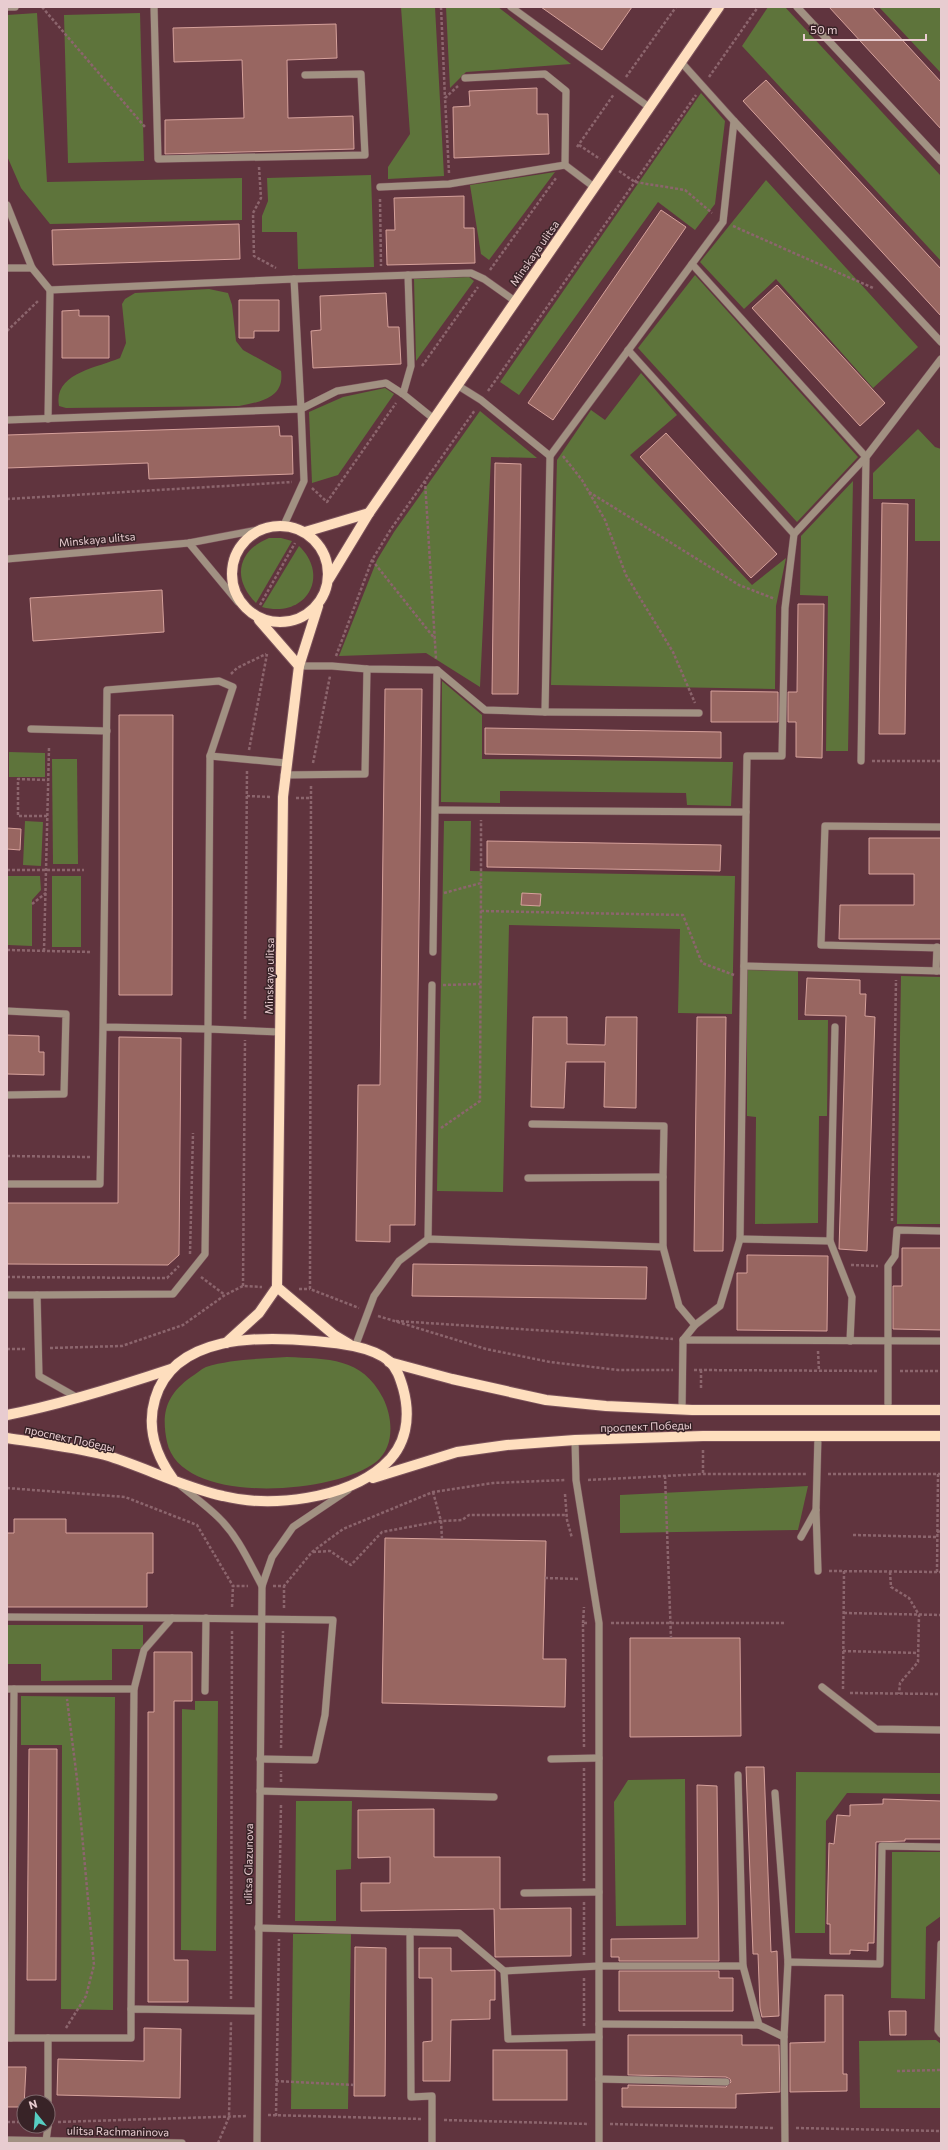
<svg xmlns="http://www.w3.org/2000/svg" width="948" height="2150" viewBox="0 0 948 2150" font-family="Commissioner,sans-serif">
  <rect width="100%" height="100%" fill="#60343e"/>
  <g fill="#5e743b">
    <polygon points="401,7 435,7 444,176 388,179 388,167 410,134"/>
    <polygon points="446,7 498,7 571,64 466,72 450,88"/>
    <polygon points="768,7 785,7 941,176 941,261 742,46"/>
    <polygon points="879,7 941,7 941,73"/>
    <polygon points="37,13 47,182 242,178 242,220 50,224 21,188 7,156 7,15"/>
    <polygon points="140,13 144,161 68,163 64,15"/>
    <polygon points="701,93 725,121 715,204 695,230 658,202 519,395 500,382"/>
    <polygon points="555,172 489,260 481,254 470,185"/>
    <polygon points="371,175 374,267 298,269 297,232 262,232 262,216 268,201 267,178"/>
    <polygon points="766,180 918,347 873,388 776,279 744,309 700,262"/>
    <polygon points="695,275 858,457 797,522 638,348"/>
    <polygon points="469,277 474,281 416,361 414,279"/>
    <path d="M209,289l19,4 4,12 4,36 7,9 38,21c4,27 -21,31 -42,35l-173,2 -7,-2c-6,-33 38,-38 61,-48l6,-15 -4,-39 3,-5 10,-6z"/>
    <polygon points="641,373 677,415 630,455 752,585 786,558 776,606 775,689 551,685 557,460 591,410 605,420"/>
    <polygon points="385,388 394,394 338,475 312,483 309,412 343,397"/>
    <polygon points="480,411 537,458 491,457 480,687 426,653 339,656 377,560 394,532"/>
    <polygon points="918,429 935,447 941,449 941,541 915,541 915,499 873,499 873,473"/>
    <polygon points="853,481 848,751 826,751 828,596 800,595 801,536"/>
    <path d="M269,538h12l11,3 -36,62c-24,-24 -19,-52 13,-65z"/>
    <path d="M299,546c32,31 6,73 -37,61z"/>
    <polygon points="442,681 482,715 482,759 733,762 731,806 687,805 686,793 500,791 500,803 441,802"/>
    <polygon points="9,752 45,753 45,777 9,777"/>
    <polygon points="52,759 77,759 78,864 53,864"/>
    <polygon points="25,821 43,822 41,866 23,865"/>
    <polygon points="444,821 471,821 470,871 735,876 732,1014 678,1013 680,929 509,925 503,1192 437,1191"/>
    <polygon points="8,876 40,876 41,890 32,900 32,946 8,945"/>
    <rect x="52" y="876" width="29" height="71"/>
    <polygon points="747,970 798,971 798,1020 828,1020 827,1116 819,1116 818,1223 755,1224 756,1117 747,1116"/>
    <polygon points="901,976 941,977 941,1224 897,1224"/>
    <path d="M287,1357c41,2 75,0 96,41 10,20 12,49 -7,64 -41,32 -195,45 -209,-20 -6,-29 -1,-47 24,-65 5,-3 10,-8 15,-10 25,-8 55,-8 81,-10z"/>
    <polygon points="808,1486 798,1530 620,1533 620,1495"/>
    <polygon points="7,1625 143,1625 143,1649 112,1649 112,1680 41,1681 41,1664 7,1664"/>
    <polygon points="21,1696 115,1697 113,2010 61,2009 62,1745 21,1745"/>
    <polygon points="195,1701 218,1701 216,1951 181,1950 182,1709 195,1710"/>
    <polygon points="796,1772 941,1773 941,1794 847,1793 826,1821 825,1933 795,1933"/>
    <polygon points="685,1779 686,1925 616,1926 614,1802 628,1780"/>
    <polygon points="296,1801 352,1801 351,1869 336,1870 336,1921 295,1921"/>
    <polygon points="892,1852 941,1852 941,1916 926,1927 925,1999 891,1998"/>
    <polygon points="293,1934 351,1934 348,2109 291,2109"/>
    <polygon points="936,2040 941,2044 941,2108 860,2108 859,2041"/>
  </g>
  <g fill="#986661" stroke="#d6a19b">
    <polygon points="541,7 632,7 602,50"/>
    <polygon points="829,7 872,7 941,82 941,129"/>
    <polygon points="336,24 337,58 287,60 288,118 353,116 354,149 165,154 165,120 244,118 242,60 174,62 173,28"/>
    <polygon points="766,80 941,269 941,316 743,101"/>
    <polygon points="537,88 537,114 548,114 549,154 454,158 453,107 470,106 469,91"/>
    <polygon points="464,196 464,228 474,228 475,263 387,265 386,230 395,230 394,198"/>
    <polygon points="661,210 686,227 553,420 528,403"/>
    <polygon points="239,224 240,259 53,265 52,230"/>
    <polygon points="777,285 885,403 860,426 752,308"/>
    <polygon points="386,293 388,327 399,327 401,364 313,368 311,331 321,330 320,296"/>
    <polygon points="239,300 279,300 279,331 254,331 254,338 239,338"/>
    <polygon points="79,310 79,316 109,316 109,358 62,358 62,311"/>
    <polygon points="279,426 280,436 292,436 293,474 149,479 148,463 7,468 7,435"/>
    <polygon points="666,433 777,554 751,578 640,457"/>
    <polygon points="495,463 521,464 518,694 492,694"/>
    <polygon points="882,503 908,504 905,734 879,734"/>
    <polygon points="162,590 164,632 33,641 30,598"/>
    <polygon points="798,604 824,604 822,758 796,757 796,722 788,722 788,692 797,692"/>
    <polygon points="385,689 422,689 415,1225 390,1225 390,1242 356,1241 358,1085 380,1085"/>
    <polygon points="711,691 778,692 778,722 711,722"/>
    <polygon points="119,715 173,715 172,995 119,995"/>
    <polygon points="485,728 721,732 721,758 485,754"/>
    <polygon points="7,828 21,829 20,850 7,849"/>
    <polygon points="869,838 941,838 941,939 839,939 840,905 914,905 914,874 869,874"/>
    <polygon points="487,841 721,845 720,871 487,867"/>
    <polygon points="522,893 541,894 540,906 521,905"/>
    <polygon points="807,978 860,980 860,994 866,994 865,1016 875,1017 867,1251 839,1249 846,1016 805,1015"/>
    <polygon points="533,1017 567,1017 567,1044 605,1045 606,1017 637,1017 636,1108 604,1107 605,1062 566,1062 564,1108 531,1107"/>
    <polygon points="697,1017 726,1017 723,1251 694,1251"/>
    <polygon points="7,1035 39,1036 39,1052 44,1052 44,1075 7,1074"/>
    <polygon points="119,1037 181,1038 179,1255 168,1265 7,1264 7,1203 118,1203"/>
    <polygon points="902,1248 941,1248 941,1330 893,1329 893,1286 902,1286"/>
    <polygon points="747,1255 828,1256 827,1331 737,1330 737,1273 747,1273"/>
    <polygon points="413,1264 647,1267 646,1299 412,1296"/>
    <polygon points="14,1519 66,1519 66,1533 153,1533 153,1573 147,1573 147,1607 7,1607 7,1533 14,1533"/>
    <polygon points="385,1538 546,1541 543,1659 566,1659 565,1707 382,1703"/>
    <polygon points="630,1638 740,1638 741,1736 630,1737"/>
    <polygon points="154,1652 192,1652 192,1701 174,1701 174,1960 188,1960 188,2002 148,2002 148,1712 154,1712"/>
    <polygon points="29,1749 57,1749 56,1980 27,1980"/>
    <polygon points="746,1767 764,1767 771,1952 777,1951 779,2016 762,2017 760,2008 758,1954 753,1954"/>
    <polygon points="697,1785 717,1786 719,1961 619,1961 619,1957 611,1957 611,1939 698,1938"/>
    <polygon points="883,1799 941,1801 941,1839 905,1839 905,1841 876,1842 874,1943 868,1943 868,1951 850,1950 850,1954 830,1954 830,1924 827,1924 829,1843 834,1844 837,1815 850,1816 850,1805 883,1804"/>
    <polygon points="434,1809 434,1857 500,1857 500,1909 571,1908 571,1956 495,1957 494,1909 361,1911 361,1883 390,1883 390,1857 358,1858 358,1810"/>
    <polygon points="355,1947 386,1948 385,2096 354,2096"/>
    <polygon points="419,1948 451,1948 451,1971 495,1970 495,2000 490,2000 490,2019 451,2020 450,2081 423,2081 423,2042 432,2041 432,1978 419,1978"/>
    <polygon points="619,1971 719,1971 719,1978 733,1978 733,2011 619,2011"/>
    <polygon points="825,1995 843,1995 843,2074 847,2074 847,2091 790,2092 790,2043 825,2042"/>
    <polygon points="889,2011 906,2011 906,2035 890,2035"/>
    <polygon points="144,2028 181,2029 180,2098 57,2095 58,2059 144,2061"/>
    <polygon points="628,2035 742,2035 742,2045 779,2045 780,2092 736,2094 736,2108 622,2107 622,2088 628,2088 628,2085 726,2087 731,2082 730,2079 726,2077 628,2075"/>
    <rect x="493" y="2050" width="74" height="50"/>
    <polygon points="7,2067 26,2067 24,2107 7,2107"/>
  </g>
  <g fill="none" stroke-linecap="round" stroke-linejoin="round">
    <g stroke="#7b525b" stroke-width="8">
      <g id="minor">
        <polyline points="7,7 15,7"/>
        <polyline points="154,7 158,159 365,155 361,74 305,75"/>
        <polyline points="511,7 649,107"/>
        <polyline points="797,7 941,161"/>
        <polyline points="681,62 734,121"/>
        <polyline points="465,78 545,74 566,91 565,165"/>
        <polyline points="380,187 449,184 565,165 594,187"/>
        <polyline points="7,205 32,268 50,290 294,279 301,409 337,391 386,383 403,394 434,419"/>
        <polyline points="7,268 32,268"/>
        <polyline points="294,279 471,273 484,279 515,301"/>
        <polyline points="628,350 794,534"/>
        <polyline points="457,385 481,400 550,456"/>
        <polyline points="403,394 411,366 408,275"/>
        <polyline points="48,419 50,290"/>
        <polyline points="7,420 301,409 304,481 284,525"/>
        <polyline points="189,543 238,602"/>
        <polyline points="7,559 189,543 257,530"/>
        <polyline points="299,666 332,666 367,669 437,670 485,710 545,712 550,456 723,222 734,121 941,342"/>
        <polyline points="545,712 699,713"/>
        <polyline points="31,729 107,731"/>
        <polyline points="210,756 286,763"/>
        <polyline points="861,761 866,457 941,359"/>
        <polyline points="284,775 365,774 367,669"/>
        <polyline points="436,810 746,812 747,756 782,756 785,608 794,534 866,457 692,264"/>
        <polyline points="941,827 825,826 821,945 941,948"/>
        <polyline points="433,952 437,670"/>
        <polyline points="744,966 941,971"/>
        <polyline points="936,971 937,947"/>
        <polyline points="7,1011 66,1014 64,1094 7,1095"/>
        <polyline points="532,1124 664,1126 663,1177"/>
        <polyline points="528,1178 663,1177 663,1247"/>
        <polyline points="7,1184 100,1184 103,1027 208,1029 210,756 233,687 219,681 107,690 103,1027"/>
        <polyline points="428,1239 432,985"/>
        <polyline points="740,1239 830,1241 835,1027"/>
        <polyline points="830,1241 852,1297 850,1341"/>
        <polyline points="7,1295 37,1295 39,1376 78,1398"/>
        <polyline points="37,1295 173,1294 205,1254 208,1029 280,1032"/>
        <polyline points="683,1340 941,1341"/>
        <polyline points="355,1347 374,1296 399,1261 428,1239 663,1247 679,1306 695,1325"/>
        <polyline points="682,1409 683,1340 695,1325 720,1306 740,1239 746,812"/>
        <polyline points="888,1410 888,1266 895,1256 897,1230 941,1231"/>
        <polyline points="818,1436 816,1510 818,1571"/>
        <polyline points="575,1440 576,1480 599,1623 599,2143"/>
        <path d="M180,1485c13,11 27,21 38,32 20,19 31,45 44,69"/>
        <polyline points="801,1537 816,1510"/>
        <polyline points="7,1617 172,1618"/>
        <polyline points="822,1687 876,1729 941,1730"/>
        <polyline points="7,1689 134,1689 144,1650 172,1618 333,1620 325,1715 315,1760 260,1759"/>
        <polyline points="205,1691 206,1618"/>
        <polyline points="551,1759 599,1758"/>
        <polyline points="738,1775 743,1966 759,2025 784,2037"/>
        <polyline points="260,1791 494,1797"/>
        <polyline points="775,1793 788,1962"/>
        <polyline points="524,1893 599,1892"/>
        <polyline points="258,1928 459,1933 504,1971 599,1966 743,1966"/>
        <polyline points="410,1932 411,2097 432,2096 432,2143"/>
        <polyline points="941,1944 938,2030 941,2034"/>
        <polyline points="504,1971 508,2039 599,2037"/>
        <polyline points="131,2009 134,1689"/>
        <polyline points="599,2024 759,2025"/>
        <polyline points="7,2038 131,2038 131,2009 257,2011"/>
        <polyline points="11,2038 14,1689"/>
        <polyline points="48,2038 48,2126"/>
        <polyline points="599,2079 726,2082"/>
        <polyline points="7,2140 182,2143"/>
        <polyline points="46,2141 48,2126"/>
        <polyline points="257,2143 262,1586 272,1557 293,1527 348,1490"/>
        <polyline points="785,2143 784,2037 788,1962 880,1964 882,1846 941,1847"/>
      </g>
    </g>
    <g stroke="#7b525b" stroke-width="12">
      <g id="major">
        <circle cx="280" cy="574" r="48"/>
        <polyline points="305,532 369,513"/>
        <polyline points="329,579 369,513 719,7"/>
        <polyline points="259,620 299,666"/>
        <polyline points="277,1287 334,1335 349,1344"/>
        <polyline points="226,1343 259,1313 277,1287 283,797 299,666 318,606"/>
        <polyline points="389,1362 452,1379 546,1400 606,1406 692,1410 941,1410"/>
        <path d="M7,1415c56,-11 110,-28 164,-46"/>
        <path d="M7,1438c32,5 66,9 98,17 40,12 77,32 118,41 48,12 122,3 160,-30 24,-20 28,-49 20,-78 -3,-10 -6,-20 -14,-27 -18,-15 -51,-18 -74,-20 -55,-5 -141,-7 -160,58 -9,30 1,56 18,80"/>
        <polyline points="373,1478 457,1452 507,1445 575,1440 703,1436 941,1436"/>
      </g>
    </g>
    <g stroke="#8c656d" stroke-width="2.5" stroke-dasharray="3 2" stroke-linecap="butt">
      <polyline points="42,7 145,127"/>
      <polyline points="441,7 445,98"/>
      <polyline points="626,77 676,7"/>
      <polyline points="709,77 758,7"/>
      <polyline points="579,145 600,159"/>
      <polyline points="577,147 614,94"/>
      <polyline points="259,167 261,198 253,213 254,256 276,268"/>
      <polyline points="619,171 635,182 685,190 712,213"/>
      <polyline points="449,173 445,98 458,86"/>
      <polyline points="380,199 381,266"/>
      <polyline points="733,226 873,288"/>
      <polyline points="490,270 556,178"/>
      <polyline points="7,331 38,301"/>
      <polyline points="422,366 478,287"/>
      <polyline points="488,391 696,95"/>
      <polyline points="563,456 582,480 605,520 626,575 673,652 695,703"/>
      <polyline points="425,481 436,659"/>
      <polyline points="312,488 327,502 396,403"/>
      <polyline points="589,492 739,585 775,599"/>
      <polyline points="7,499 292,482"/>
      <polyline points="372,560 435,639"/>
      <polyline points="260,605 295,543"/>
      <polyline points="336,656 372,560 391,529 475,410"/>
      <polyline points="231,674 237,668 266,654"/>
      <polyline points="249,750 267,654"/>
      <polyline points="872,761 941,761"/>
      <polyline points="313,763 330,676"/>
      <polyline points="311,786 310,1289 359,1308"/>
      <polyline points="247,796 271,797"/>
      <polyline points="296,798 311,798"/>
      <polyline points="47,816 18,816 18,779 48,780"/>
      <polyline points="7,870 84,870"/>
      <polyline points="444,893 481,883 481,820"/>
      <polyline points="32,904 46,893"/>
      <polyline points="481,911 683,915 702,963 734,975"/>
      <polyline points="7,950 92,952"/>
      <polyline points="44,951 49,748"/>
      <polyline points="443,985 480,984"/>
      <polyline points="245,1019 247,770"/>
      <polyline points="441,1128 480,1101 481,883"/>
      <polyline points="7,1156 90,1157"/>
      <polyline points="892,1221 896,980"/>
      <polyline points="190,1254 193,1133"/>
      <polyline points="851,1265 878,1266"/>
      <polyline points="7,1277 167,1278 179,1266"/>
      <polyline points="201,1277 225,1295"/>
      <polyline points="243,1286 245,1040"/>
      <polyline points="299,1289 310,1289"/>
      <polyline points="378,1316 486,1349 550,1362 618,1370 673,1370"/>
      <polyline points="396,1321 673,1339"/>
      <polyline points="50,1348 122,1346 183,1325 225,1295 243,1286 262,1287"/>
      <polyline points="7,1349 27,1349"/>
      <polyline points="818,1351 819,1371"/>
      <polyline points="694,1370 877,1371"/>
      <polyline points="701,1370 701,1388"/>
      <polyline points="900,1371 941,1371"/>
      <polyline points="703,1450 703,1474"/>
      <polyline points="828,1474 941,1474"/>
      <polyline points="665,1476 671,1638"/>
      <polyline points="588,1480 703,1474 807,1474"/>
      <polyline points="7,1488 125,1497 197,1525 233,1586 248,1586"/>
      <polyline points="433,1492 441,1521 442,1539"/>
      <polyline points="565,1494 567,1520 572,1538"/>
      <polyline points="937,1532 941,1531"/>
      <polyline points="853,1535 937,1537"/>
      <polyline points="313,1552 330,1551 351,1565 382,1532 441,1521 462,1520 469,1515 566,1515"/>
      <polyline points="829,1571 941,1572"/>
      <polyline points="890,1572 891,1587 909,1598 919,1615 918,1662 900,1683 899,1694"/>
      <polyline points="937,1572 938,1474"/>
      <polyline points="545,1578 580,1579"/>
      <polyline points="273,1586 284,1586 312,1552 343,1529 433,1492 493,1483 565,1480"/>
      <polyline points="232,1607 233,1586"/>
      <polyline points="284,1608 284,1586"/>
      <polyline points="844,1613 941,1615"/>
      <polyline points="583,1623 584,1607"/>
      <polyline points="611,1623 786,1623"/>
      <polyline points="843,1651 918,1653"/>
      <polyline points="843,1689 844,1571"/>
      <polyline points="850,1693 941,1694"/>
      <polyline points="584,1747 583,1623 588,1623"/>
      <polyline points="281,1748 283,1631"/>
      <polyline points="584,1768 584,1881"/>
      <polyline points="281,1782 281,1771"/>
      <polyline points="279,1918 281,1803"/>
      <polyline points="584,1955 584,1902"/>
      <polyline points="584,1978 584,2027"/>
      <polyline points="231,1999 232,1630"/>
      <polyline points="66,2028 86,1996 94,1965 77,1779 67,1699"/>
      <polyline points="897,2071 941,2070"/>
      <polyline points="276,2081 354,2085"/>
      <polyline points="268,2115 421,2119"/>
      <polyline points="276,2116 279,1939"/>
      <polyline points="444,2120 589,2124"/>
      <polyline points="7,2122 24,2122"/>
      <polyline points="58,2122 247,2116"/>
      <polyline points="610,2124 775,2128"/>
      <polyline points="796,2128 941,2131"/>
      <polyline points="218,2143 229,2117 231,2022"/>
    </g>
    <use href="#minor" stroke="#a19182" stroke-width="7"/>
    <use href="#major" stroke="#fedebe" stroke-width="10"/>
  </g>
  <g text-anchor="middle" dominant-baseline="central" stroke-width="3" stroke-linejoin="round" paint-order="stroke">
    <g font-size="11" fill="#e8ccd0" stroke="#382327">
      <text transform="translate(534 253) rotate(-55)">Minskaya ulitsa</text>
      <text transform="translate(97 539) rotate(-5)">Minskaya ulitsa</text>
      <text transform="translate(269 976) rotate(-89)">Minskaya ulitsa</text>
      <text transform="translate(646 1426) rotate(-2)">проспект Победы</text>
      <text transform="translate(70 1438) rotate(12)">проспект Победы</text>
      <text transform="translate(248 1864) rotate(-89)">ulitsa Glazunova</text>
      <text transform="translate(118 2131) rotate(1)">ulitsa Rachmaninova</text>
    </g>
  </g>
  <rect width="948" height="2150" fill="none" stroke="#e8ccd0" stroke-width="16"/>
  <g transform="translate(36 2114) rotate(343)"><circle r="19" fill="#382327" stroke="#7e676b"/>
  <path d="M0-3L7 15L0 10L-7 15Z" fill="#57cec2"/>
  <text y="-6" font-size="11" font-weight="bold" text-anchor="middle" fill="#e8ccd0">N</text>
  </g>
  <path d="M804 34v6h122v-6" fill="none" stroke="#e8ccd0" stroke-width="2"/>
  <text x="810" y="34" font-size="12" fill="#e8ccd0" stroke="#382327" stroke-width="3" paint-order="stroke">50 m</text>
</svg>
